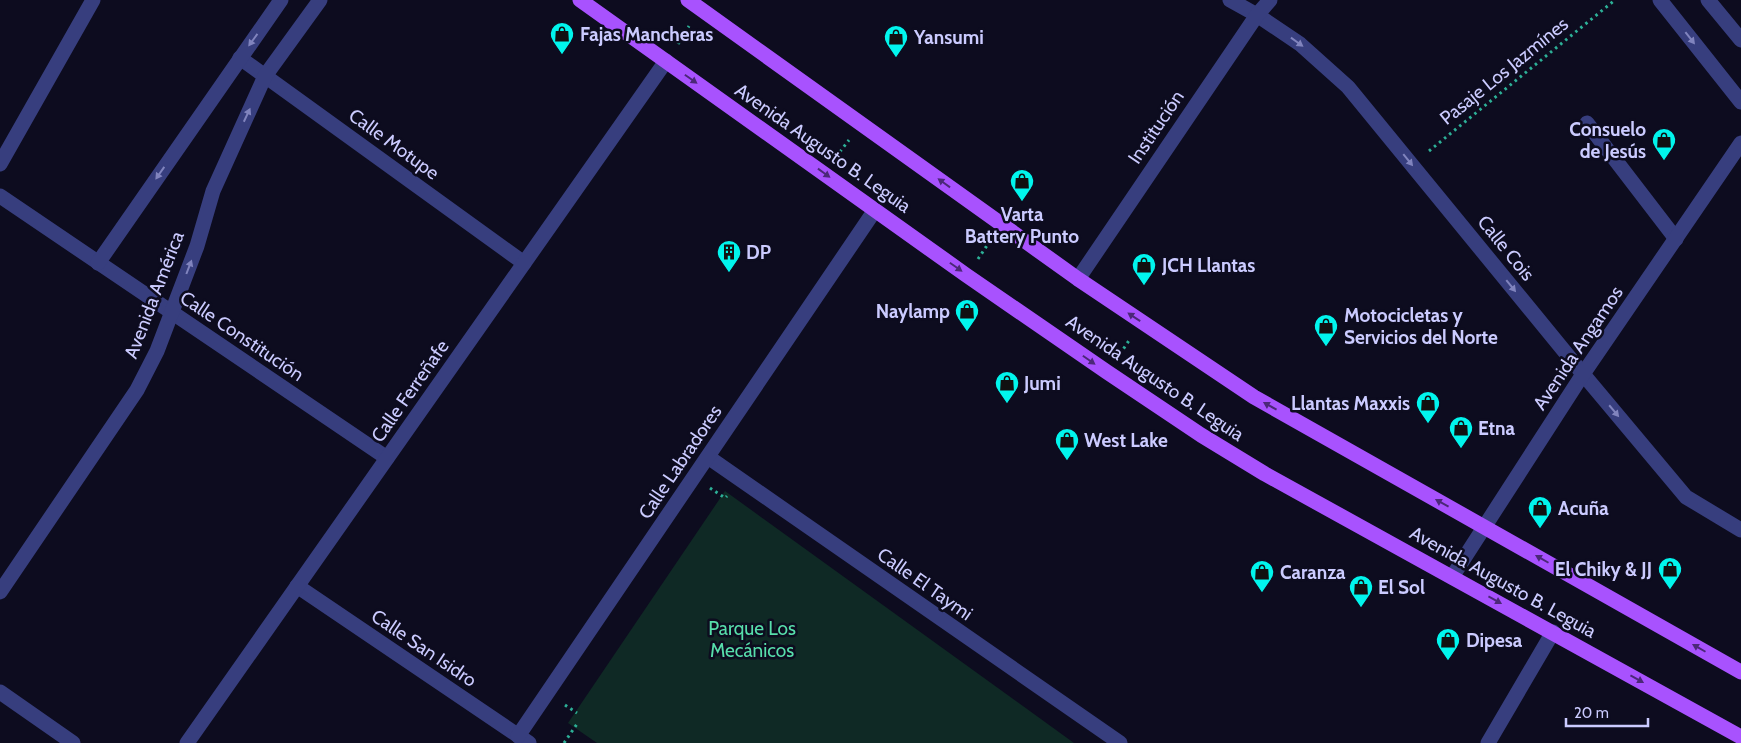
<svg xmlns="http://www.w3.org/2000/svg" width="1741" height="743" viewBox="0 0 1741 743" font-family="Cabin,sans-serif">
  <rect width="100%" height="100%" fill="#0d0c1f"/>
  <polygon fill="#0f2925" points="725,491 1074,743 597,743 568,723"/>
  <g fill="none" stroke-linecap="round" stroke-linejoin="round">
    <g stroke="#2db097" stroke-width="3" stroke-dasharray="2.5 4" stroke-linecap="butt">
      <polyline points="678,44 689,26"/>
      <polyline points="1429,151 1615,0"/>
      <polyline points="836,157 849,140"/>
      <polyline points="978,259 990,241"/>
      <polyline points="1120,354 1130,339"/>
      <polyline points="710,488 725,498 727,496"/>
      <polyline points="565,705 577,713"/>
      <polyline points="564,743 577,724"/>
    </g>
    <g stroke="#373e7e" stroke-width="15">
      <polyline points="1230,0 1257,15 1300,44 1348,87 1583,374 1686,497 1741,530"/>
      <polyline points="1660,0 1741,102"/>
      <polyline points="1708,0 1741,40"/>
      <polyline points="240,58 524,263"/>
      <polyline points="1587,123 1676,239"/>
      <polyline points="0,164 93,0"/>
      <polyline points="0,196 387,458"/>
      <polyline points="98,263 281,0"/>
      <polyline points="1078,279 1257,15 1270,0"/>
      <polyline points="708,457 1120,743"/>
      <polyline points="1452,577 1583,374 1741,143"/>
      <polyline points="297,586 529,743"/>
      <polyline points="0,592 137,390 157,351 197,246 213,191 265,76 320,0"/>
      <polyline points="0,692 73,743"/>
      <polyline points="518,736 875,210"/>
      <polyline points="187,743 666,61"/>
      <polyline points="1488,743 1553,632"/>
    </g>
    <g stroke="#a852fe" stroke-width="15">
      <polyline points="580,0 966,275 1107,372 1201,435 1265,474 1741,737"/>
      <polyline points="688,0 1078,279 1254,397 1741,672"/>
    </g>
  </g>
  <defs><path id="oneway-solid" d="M-6-.8H1V-3.2L6.5 0L1 3.2V.8H-6Z" transform="scale(1.25)"/></defs>
  <g fill="#8184be">
    <use href="#oneway-solid" transform="translate(1690 38) rotate(52)"/>
    <use href="#oneway-solid" transform="translate(253 40) rotate(126)"/>
    <use href="#oneway-solid" transform="translate(1297 42) rotate(36)"/>
    <use href="#oneway-solid" transform="translate(247 115) rotate(-65)"/>
    <use href="#oneway-solid" transform="translate(1408 160) rotate(51)"/>
    <use href="#oneway-solid" transform="translate(160 173) rotate(125)"/>
    <use href="#oneway-solid" transform="translate(189 267) rotate(-69)"/>
    <use href="#oneway-solid" transform="translate(1511 286) rotate(51)"/>
    <use href="#oneway-solid" transform="translate(1614 411) rotate(50)"/>
  </g>
  <g fill="#4b2878">
    <use href="#oneway-solid" transform="translate(691 79) rotate(35)"/>
    <use href="#oneway-solid" transform="translate(824 173) rotate(36)"/>
    <use href="#oneway-solid" transform="translate(944 183) rotate(-144)"/>
    <use href="#oneway-solid" transform="translate(956 267) rotate(35)"/>
    <use href="#oneway-solid" transform="translate(1134 317) rotate(-146)"/>
    <use href="#oneway-solid" transform="translate(1089 360) rotate(35)"/>
    <use href="#oneway-solid" transform="translate(1270 406) rotate(-151)"/>
    <use href="#oneway-solid" transform="translate(1442 503) rotate(-151)"/>
    <use href="#oneway-solid" transform="translate(1542 559) rotate(-150)"/>
    <use href="#oneway-solid" transform="translate(1495 600) rotate(29)"/>
    <use href="#oneway-solid" transform="translate(1699 648) rotate(-150)"/>
    <use href="#oneway-solid" transform="translate(1637 679) rotate(29)"/>
  </g>
  <defs>
    <g id="shop-pin" transform="scale(1.25)"><path d="M0 17L-7.5 6A9.5 9.5 0 1 1 7.5 6Z" fill="#01f5ed" stroke="#0d0c1f"/><path d="M-5-2.5h2.3a2.7 3.5 0 0 1 5.4 0H5L5.5 6h-11ZM-1.5-2.5h3a1.5 2.3 0 0 0-3 0Z" fill="#111"/></g>
    <g id="building-pin" transform="scale(1.25)"><path d="M0 17L-7.5 6A9.5 9.5 0 1 1 7.5 6Z" fill="#01f5ed" stroke="#0d0c1f"/><path d="M-4-6H4V6H1V3H-1V6H-4ZM-2.5-4.3h1.7v1.8h-1.7ZM.8-4.3h1.7v1.8H.8ZM-2.5-1h1.7V.8h-1.7ZM.8-1h1.7V.8H.8Z" fill="#111"/></g>
  </defs>
  <g fill-rule="evenodd">
    <use href="#shop-pin" x="562" y="34"/>
    <use href="#shop-pin" x="896" y="37"/>
    <use href="#shop-pin" x="1664" y="140"/>
    <use href="#shop-pin" x="1022" y="181"/>
    <use href="#building-pin" x="729" y="252"/>
    <use href="#shop-pin" x="1144" y="265"/>
    <use href="#shop-pin" x="967" y="311"/>
    <use href="#shop-pin" x="1326" y="326"/>
    <use href="#shop-pin" x="1007" y="383"/>
    <use href="#shop-pin" x="1428" y="403"/>
    <use href="#shop-pin" x="1461" y="428"/>
    <use href="#shop-pin" x="1067" y="440"/>
    <use href="#shop-pin" x="1540" y="508"/>
    <use href="#shop-pin" x="1670" y="569"/>
    <use href="#shop-pin" x="1262" y="572"/>
    <use href="#shop-pin" x="1361" y="587"/>
    <use href="#shop-pin" x="1448" y="640"/>
  </g>
  <g text-anchor="middle" dominant-baseline="central" stroke-width="5" stroke-linejoin="round" paint-order="stroke">
    <g font-size="19" font-weight="bold" fill="#cbcbff" stroke="#0d0c1f" text-anchor="start">
      <text x="580" y="34">Fajas Mancheras</text>
      <text x="914" y="37">Yansumi</text>
      <text x="1646" y="129" text-anchor="end">Consuelo<tspan x="1646" dy="22">de Jesús</tspan></text>
      <text x="1022" y="214" text-anchor="middle">Varta<tspan x="1022" dy="22">Battery Punto</tspan></text>
      <text x="746" y="252">DP</text>
      <text x="1162" y="265">JCH Llantas</text>
      <text x="950" y="311" text-anchor="end">Naylamp</text>
      <text x="1344" y="315">Motocicletas y<tspan x="1344" dy="22">Servicios del Norte</tspan></text>
      <text x="1024" y="383">Jumi</text>
      <text x="1410" y="403" text-anchor="end">Llantas Maxxis</text>
      <text x="1478" y="428">Etna</text>
      <text x="1084" y="440">West Lake</text>
      <text x="1558" y="508">Acuña</text>
      <text x="1652" y="569" text-anchor="end">El Chiky &amp; JJ</text>
      <text x="1280" y="572">Caranza</text>
      <text x="1378" y="587">El Sol</text>
      <text x="1466" y="640">Dipesa</text>
    </g>
    <g font-size="19" fill="#cbcbff" stroke="#0d0c1f">
      <text transform="translate(1504 71) rotate(-39)">Pasaje Los Jazmínes</text>
      <text transform="translate(1156 127) rotate(-56)">Institución</text>
      <text transform="translate(394 144) rotate(36)">Calle Motupe</text>
      <text transform="translate(823 148) rotate(35)">Avenida Augusto B. Leguia</text>
      <text transform="translate(1506 248) rotate(51)">Calle Cois</text>
      <text transform="translate(154 295) rotate(-69)">Avenida América</text>
      <text transform="translate(242 336) rotate(34)">Calle Constitución</text>
      <text transform="translate(1578 348) rotate(-56)">Avenida Angamos</text>
      <text transform="translate(1155 378) rotate(34)">Avenida Augusto B. Leguia</text>
      <text transform="translate(410 391) rotate(-55)">Calle Ferreñafe</text>
      <text transform="translate(680 462) rotate(-56)">Calle Labradores</text>
      <text transform="translate(1503 582) rotate(29)">Avenida Augusto B. Leguia</text>
      <text transform="translate(925 584) rotate(35)">Calle El Taymi</text>
      <text transform="translate(424 648) rotate(34)">Calle San Isidro</text>
    </g>
    <g font-size="19" fill="#57deab" stroke="#0d0c1f">
      <text x="752" y="628">Parque Los<tspan x="752" dy="22">Mecánicos</tspan></text>
    </g>
  </g>
  <path d="M1566 718v8h82v-8" fill="none" stroke="#cbcbff" stroke-width="2.5"/>
  <text x="1574" y="718" font-size="15" fill="#cbcbff" stroke="#0d0c1f" stroke-width="4" paint-order="stroke">20 m</text>
</svg>
